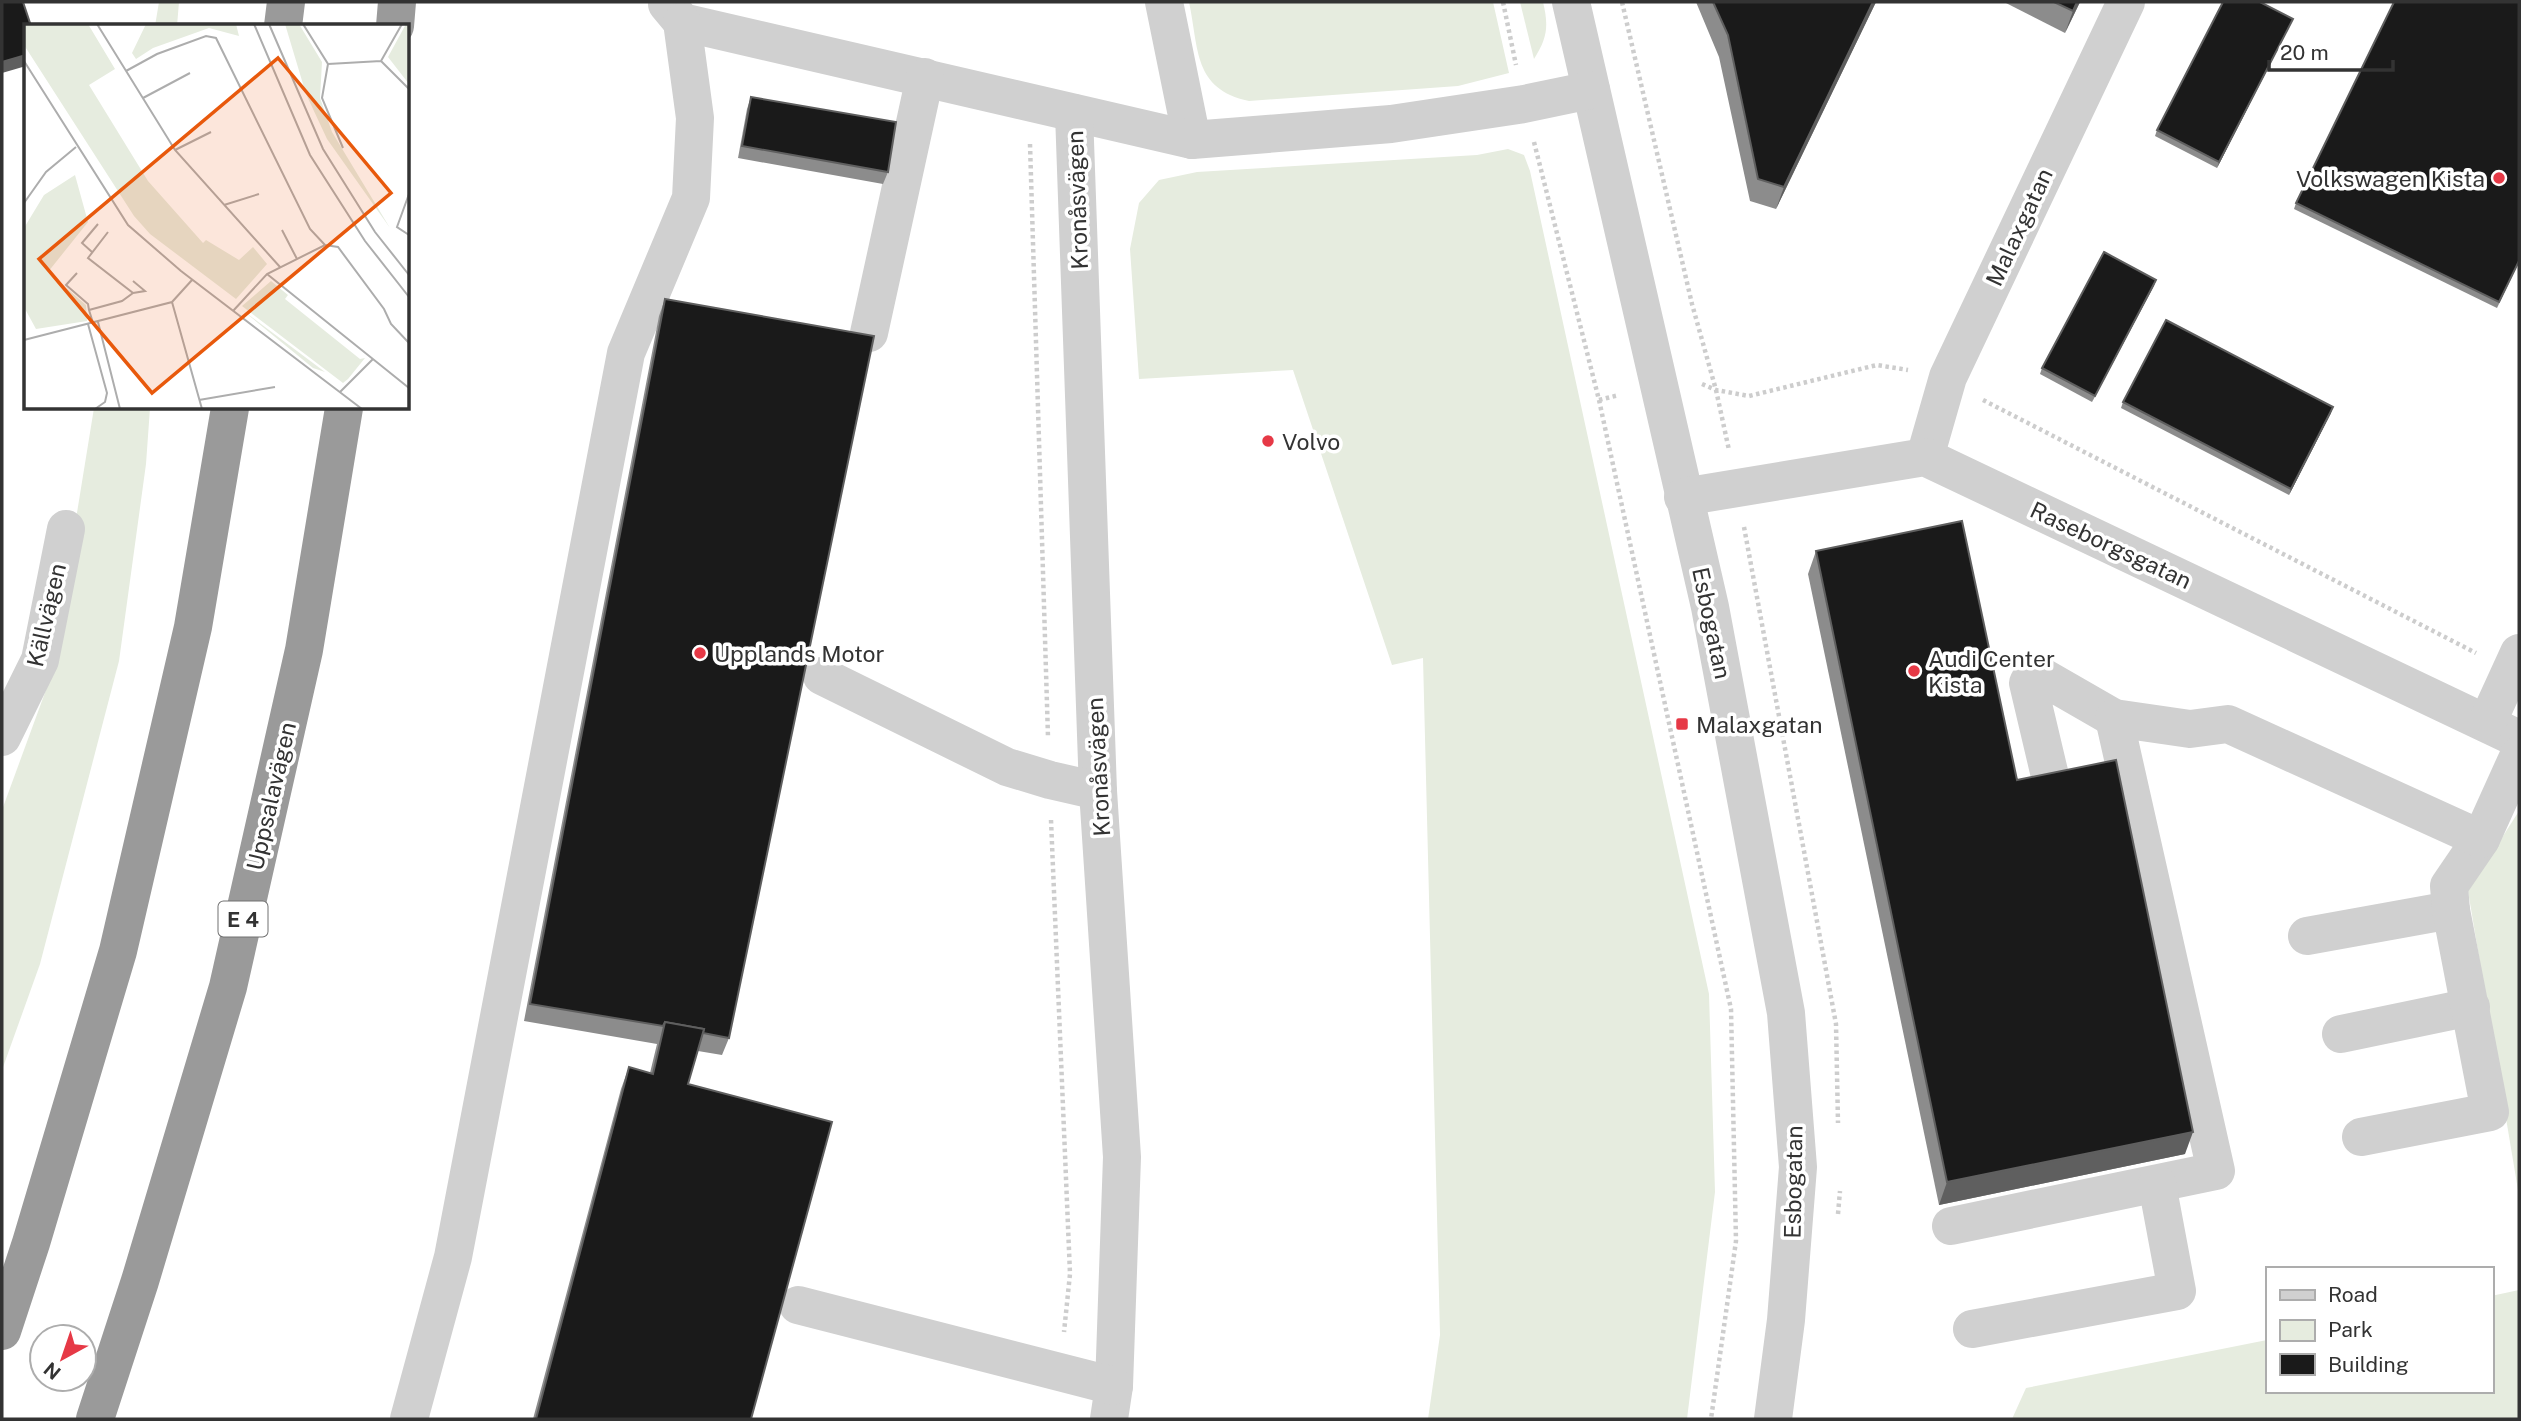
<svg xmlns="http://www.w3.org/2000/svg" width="2521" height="1421" viewBox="0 0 2521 1421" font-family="'Public Sans',sans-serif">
  <rect width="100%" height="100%" fill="#fff"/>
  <g fill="#e6ecdf">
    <polygon points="159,2 179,2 177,26 155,26"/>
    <path d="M1189,2h304l16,71 -51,13 -209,15c-56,-12 -50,-52 -60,-99z"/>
    <path d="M1520,2h23c6,25 4,36 -9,57z"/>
    <polygon points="1508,149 1524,155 1530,171 1709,994 1715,1192 1687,1419 1428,1419 1440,1335 1423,658 1392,665 1293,370 1139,379 1130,249 1139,203 1159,180 1197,172 1477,155"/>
    <polygon points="94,408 150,408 146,464 119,661 40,964 2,1070 2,810 50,679"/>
    <polygon points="2519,811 2519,1196 2468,891"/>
    <polygon points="2519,1290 2519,1419 2012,1419 2026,1388 2267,1340 2267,1391 2491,1391 2491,1296"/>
  </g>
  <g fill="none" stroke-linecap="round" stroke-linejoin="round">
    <g stroke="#cdcdcd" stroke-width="4.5" stroke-dasharray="3.5 3.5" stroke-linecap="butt">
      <polyline points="1503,2 1516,65"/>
      <polyline points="1622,2 1692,304 1716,390 1729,450"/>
      <polyline points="1534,142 1599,400 1731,1009 1736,1241 1711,1419"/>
      <polyline points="1030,144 1048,737"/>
      <polyline points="1702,384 1716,390 1749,396 1877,365 1908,370"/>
      <polyline points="1599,400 1619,395"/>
      <polyline points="1983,400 2476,653"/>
      <polyline points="1744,527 1836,1024 1838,1123"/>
      <polyline points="1051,820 1070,1274 1064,1332"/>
      <polyline points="1838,1214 1840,1191"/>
    </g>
    <g stroke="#d0d0d0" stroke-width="38">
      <polyline points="1164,2 1192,140"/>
      <polyline points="1571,2 1710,607 1786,1013 1798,1167 1786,1320 1773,1419"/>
      <polyline points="667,4 682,22 1192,140 1391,124 1524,104 1591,90"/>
      <polyline points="1074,113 1098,791 1122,1157 1114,1386 1109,1419"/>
      <polyline points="869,333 925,77"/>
      <polyline points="1925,457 1948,377 2126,2"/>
      <polyline points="1683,497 1925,457 2519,739"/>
      <polyline points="822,676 1007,767 1050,780 1098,791"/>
      <polyline points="2487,723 2519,653"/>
      <polyline points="2,737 40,660 66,529"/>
      <polyline points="2054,793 2028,683 2034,672 2114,718"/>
      <polyline points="2307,936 2451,910"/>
      <polyline points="2341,1034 2471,1007"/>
      <polyline points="2361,1137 2490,1112 2451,910 2449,886 2481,839"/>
      <polyline points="1951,1226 2216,1171 2114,718 2190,729 2228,724 2481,839 2519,755"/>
      <polyline points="798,1305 1114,1386"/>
      <polyline points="1972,1329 2177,1291 2157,1184"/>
      <polyline points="409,1419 453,1257 626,353 691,198 695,118 682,22"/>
    </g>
    <g stroke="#9a9a9a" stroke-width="38">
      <polyline points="283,26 286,2"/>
      <polyline points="395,26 397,2"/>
      <polyline points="2,1331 31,1243 118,951 193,627 230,408"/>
      <polyline points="95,1419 140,1281 228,987 304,650 344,408"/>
    </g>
  </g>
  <g fill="#8c8c8c">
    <polygon points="1696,2 1876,2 1776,209 1750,201 1719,57"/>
    <polygon points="2004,2 2080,2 2065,33"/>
    <polygon points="2293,19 2217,168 2155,136 2157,130"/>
    <polygon points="751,97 888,172 883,184 738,158 747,109"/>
    <polygon points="2296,203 2519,262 2497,308 2294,209"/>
    <polygon points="2156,280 2092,402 2040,374 2042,368"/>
    <polygon points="665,299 729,1038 722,1055 698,1051 688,1084 751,1419 533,1419 621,1089 629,1067 650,1073 657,1044 524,1021 659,316"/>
    <polygon points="2123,402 2331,413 2289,495 2121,408"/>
    <polygon points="1816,551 2017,780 2185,1154 1939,1205 1808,574"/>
  </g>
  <g fill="#5f5f5f">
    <polygon points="1873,2 1876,2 1776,209 1784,187"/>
    <polygon points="2077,2 2080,2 2065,33 2073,11"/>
    <polygon points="2293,19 2290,25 2217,168 2219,162"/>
    <polygon points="26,55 26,66 2,73 2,62"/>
    <polygon points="2156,280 2154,286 2092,402 2095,396"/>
    <polygon points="2333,407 2331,413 2289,495 2291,489"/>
    <polygon points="2193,1132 2185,1154 1939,1205 1947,1182"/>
  </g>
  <g fill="#1a1a1a" stroke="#5f5f5f" stroke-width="2">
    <polygon points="2,2 23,2 31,26 26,26 26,55 2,62"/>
    <polygon points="1713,2 1873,2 1784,187 1758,179 1728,35"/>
    <polygon points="2054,2 2077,2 2073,11"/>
    <polygon points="2223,2 2260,2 2293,19 2219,162 2157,130"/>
    <polygon points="2394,2 2519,2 2519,261 2499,302 2296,203"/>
    <polygon points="751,97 896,122 888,172 742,146"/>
    <polygon points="2104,252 2156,280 2095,396 2042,368"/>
    <polygon points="665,299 874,336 729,1038 703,1033 704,1029 665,1022 663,1026 530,1004"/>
    <polygon points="2166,320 2333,407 2291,489 2123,402"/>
    <polygon points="1962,521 2017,780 2116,760 2193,1132 1947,1182 1816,551"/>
    <polygon points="665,1022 704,1029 688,1084 832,1122 751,1419 536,1419 629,1067 653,1074"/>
  </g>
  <g fill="#e63946" stroke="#fff" stroke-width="2.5">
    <circle cx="2499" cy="178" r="7"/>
    <circle cx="1268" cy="441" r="7"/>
    <circle cx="700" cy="653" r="7"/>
    <circle cx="1914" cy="671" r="7"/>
    <rect x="1675" y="717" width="14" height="14" rx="3.5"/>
  </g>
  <g text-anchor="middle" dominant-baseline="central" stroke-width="7" stroke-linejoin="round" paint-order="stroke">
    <rect fill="#fff" stroke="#707070" stroke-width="2" x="218.5" y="901.5" width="49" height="35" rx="5"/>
    <g font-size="21" font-weight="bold" fill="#333">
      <text x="243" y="919">E 4</text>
    </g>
    <g font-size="23" fill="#333" stroke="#fff" text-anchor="start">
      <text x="2485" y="178" text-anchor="end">Volkswagen Kista</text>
      <text x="1282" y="441">Volvo</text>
      <text x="714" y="653">Upplands Motor</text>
      <text x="1928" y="658">Audi Center<tspan x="1928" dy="26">Kista</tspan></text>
      <text x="1696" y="724">Malaxgatan</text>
    </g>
    <g font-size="23" fill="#333" stroke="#fff">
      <text transform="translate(1077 200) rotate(-92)">Kronåsvägen</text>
      <text transform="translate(2019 227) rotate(-65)">Malaxgatan</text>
      <text transform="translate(2111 545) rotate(25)">Raseborgsgatan</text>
      <text transform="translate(46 615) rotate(-77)">Källvägen</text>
      <text transform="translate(1712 623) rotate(78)">Esbogatan</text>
      <text transform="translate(1098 767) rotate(-93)">Kronåsvägen</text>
      <text transform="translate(271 796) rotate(-77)">Uppsalavägen</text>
      <text transform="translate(1793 1182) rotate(-89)">Esbogatan</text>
    </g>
  </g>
  <g transform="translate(24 24)">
    <rect width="385" height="385" fill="#fff"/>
    <path d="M0,0h64l27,45 -26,16 59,96 55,62 3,-3 33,20 14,-13 14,17 -31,35 -86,-65 -16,-18 -110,-171zM122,0h90l3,12 -30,-8 -56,20 -17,11 -4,-6zM261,0h14l23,38 -2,36 12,34 58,96 -63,-89 -21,-45zM382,0h3v60l-21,-27zM51,151l13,47 -40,50 38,33 1,16 -51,8 -12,-22v-79l20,-33zM247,257l17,14 -3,4 75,60 5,-1 -17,21 -5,4 -101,-77zM217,285l84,63 -12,-4z" fill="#e6ecdf"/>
    <path fill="none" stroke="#adadad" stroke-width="2" d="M73,0l78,126 105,117M230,0l56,131 55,86 44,56M245,0l54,125 52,83 34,43M279,0l25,40 -6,34 21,50M0,37l104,164 53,46 181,138M357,37l21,-37M357,37l28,28M304,40l53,-3M102,47l31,-17 49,-18 10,2 94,191 15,16M119,74l47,-25M151,126l36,-18M385,170l-12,33 12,8M0,179l22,-31 30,-25M200,181l35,-11M258,206l15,29M68,228l-10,-9 16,-19M53,249l-11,12 22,19 1,6M243,250l142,114M109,257l12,10 -12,2M148,278l30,107M209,287l34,-37 58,-29 13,2 46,62 7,15 18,19M74,298l22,87M69,299l-4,-13 33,-9 11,-8 -45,-35 20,-26M64,300l19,69 -2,9 -10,7M0,316l148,-38 20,-22M316,368l33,-33M175,376l76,-13"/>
    <path fill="#e8590c" fill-opacity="0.15" stroke="#e8590c" stroke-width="3.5" d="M254,34l113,135 -239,200 -113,-134z"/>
    <rect width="385" height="385" fill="none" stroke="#333" stroke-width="3.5"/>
  </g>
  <rect width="2521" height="1421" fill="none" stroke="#333333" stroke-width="7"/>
  <rect x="2266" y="1267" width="228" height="126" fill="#ffffff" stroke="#adadad" stroke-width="2"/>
  <rect x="2280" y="1290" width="35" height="10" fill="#d0d0d0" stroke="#adadad" stroke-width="2"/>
  <text x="2328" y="1302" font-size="21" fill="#333333">Road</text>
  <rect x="2280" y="1320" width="35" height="21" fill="#e6ecdf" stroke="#adadad" stroke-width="2"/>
  <text x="2328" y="1337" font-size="21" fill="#333333">Park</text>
  <rect x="2280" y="1354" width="35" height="21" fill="#1a1a1a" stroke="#adadad" stroke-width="2"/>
  <text x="2328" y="1372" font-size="21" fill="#333333">Building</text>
  <g transform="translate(63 1358) rotate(220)"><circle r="33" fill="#ffffff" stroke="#adadad" stroke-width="2"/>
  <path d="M0-5L12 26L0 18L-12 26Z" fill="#e63946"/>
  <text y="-10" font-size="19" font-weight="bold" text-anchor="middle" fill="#333333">N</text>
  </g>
  <path d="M2269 60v10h124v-10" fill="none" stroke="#333333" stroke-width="3.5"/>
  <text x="2280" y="60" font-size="21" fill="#333333" stroke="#ffffff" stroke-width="5" paint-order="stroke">20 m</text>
</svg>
